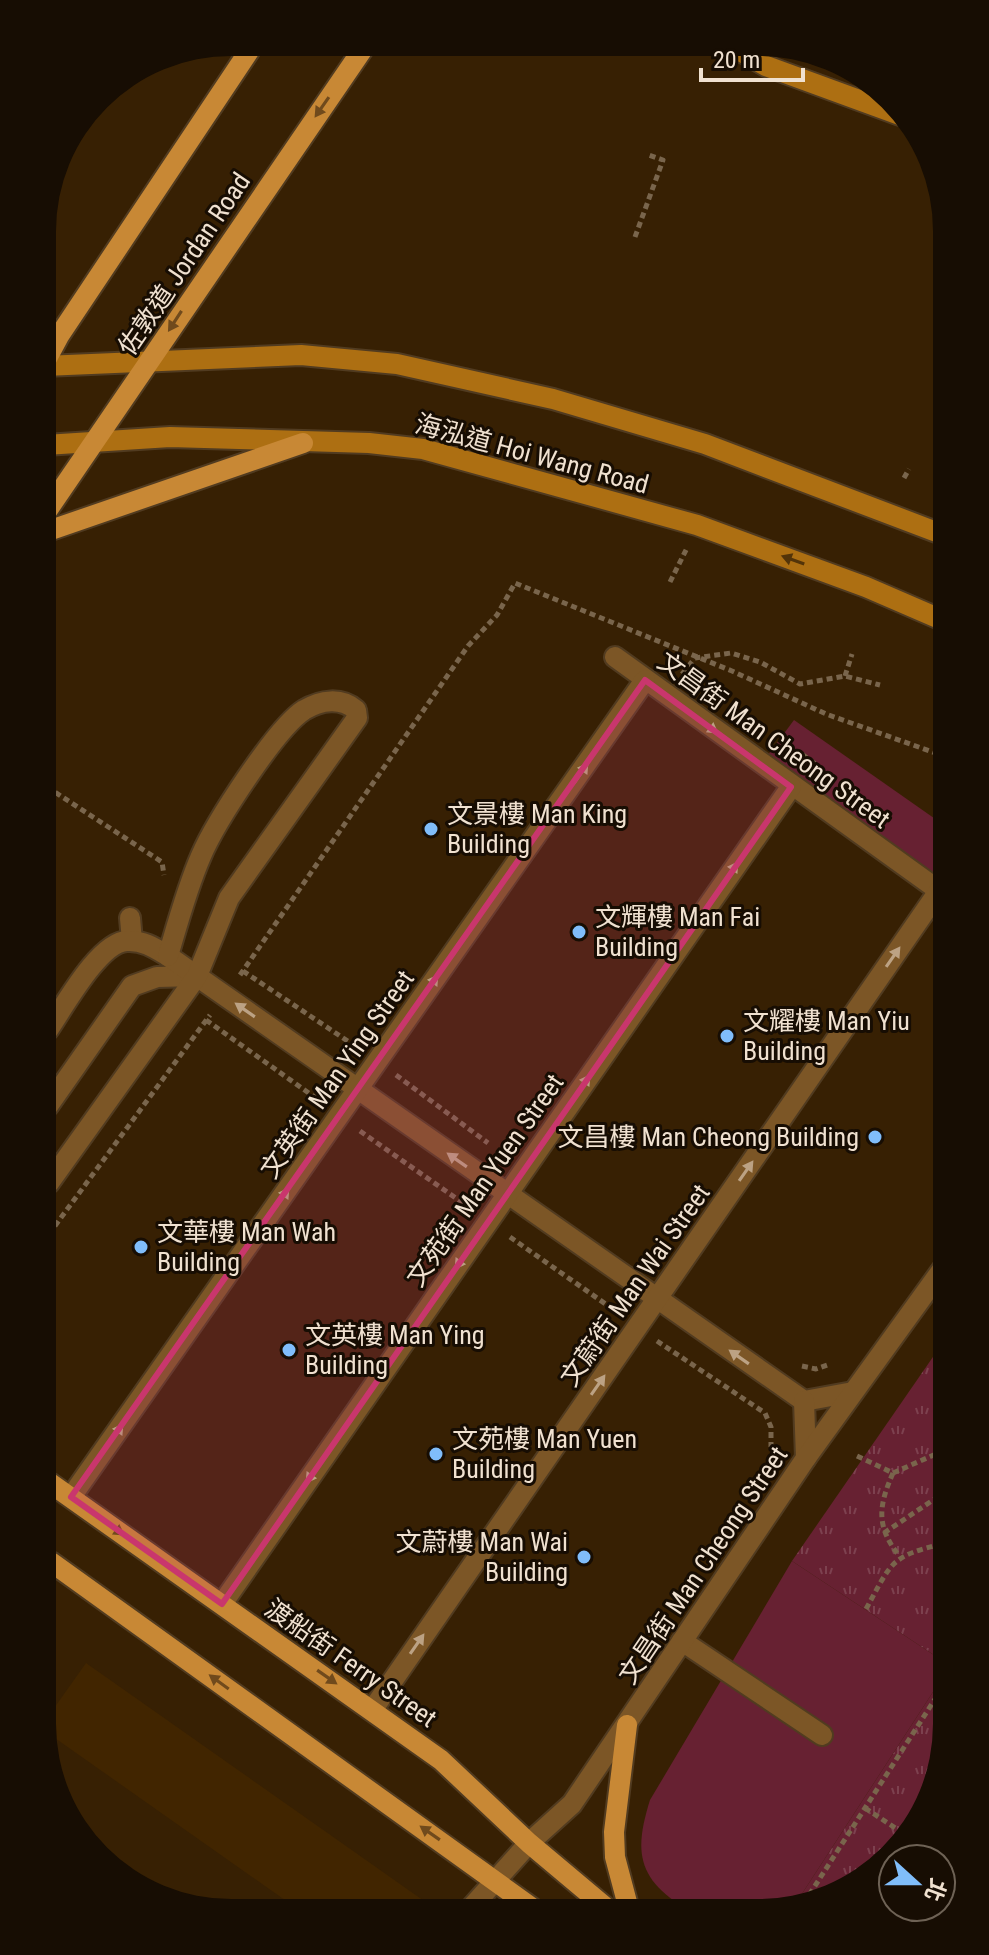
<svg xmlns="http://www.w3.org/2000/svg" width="989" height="1955" viewBox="0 0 989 1955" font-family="'Roboto Condensed','Noto Sans TC',sans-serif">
  <defs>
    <pattern id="park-tufts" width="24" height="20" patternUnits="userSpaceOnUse" patternTransform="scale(2)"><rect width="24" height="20" fill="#672132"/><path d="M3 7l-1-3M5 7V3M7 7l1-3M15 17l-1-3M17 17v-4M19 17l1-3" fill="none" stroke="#7d414f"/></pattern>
  </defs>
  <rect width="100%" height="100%" fill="#372003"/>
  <polygon fill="#412500" points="86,1663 356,1853 434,1908 299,1910 52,1736 52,1711"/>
  <g fill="url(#park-tufts)">
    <polygon points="944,1341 946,1663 792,1561"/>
    <polygon points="946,1672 947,1736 908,1839 818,1903 796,1903"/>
  </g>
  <g fill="#672132">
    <polygon points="794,720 941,823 941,885 765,759"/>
    <path d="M792,1561l154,102v9l-150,231 -116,2c-44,-29 -45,-57 -30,-105z"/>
  </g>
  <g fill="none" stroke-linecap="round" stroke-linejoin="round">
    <g stroke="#513b20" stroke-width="24">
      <g id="lane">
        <polyline points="130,918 132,941"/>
        <polyline points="48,1106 132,986 157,977 197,976"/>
        <polyline points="682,1641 822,1735"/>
      </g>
    </g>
    <g stroke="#513b20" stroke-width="24">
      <g id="street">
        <polyline points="615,657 941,892"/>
        <path d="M48,1030c16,-23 51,-88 79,-89 16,-1 28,7 41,15l636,445 49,-9"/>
        <path d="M49,1183l148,-207 32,-78 128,-180 -1,-8c-15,-13 -35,-10 -52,0 -28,18 -89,113 -103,146 -14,32 -23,66 -33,100"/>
        <polyline points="804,1401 806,1458"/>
        <polyline points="71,1497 645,680"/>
        <polyline points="222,1604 791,787"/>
        <polyline points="373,1709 939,891"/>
        <polyline points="471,1908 529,1843 572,1804 806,1458 944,1267"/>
      </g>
    </g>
    <g stroke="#513b20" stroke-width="24">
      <g id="secondary">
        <polyline points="730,45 766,66 900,115"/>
        <polyline points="44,366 301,355 397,364 553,399 705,444 939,533"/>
        <polyline points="45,445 170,437 369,443 423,449 697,525 866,587 940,619"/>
      </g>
    </g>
    <g stroke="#513b20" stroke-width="24">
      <g id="primary">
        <polyline points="44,364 59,336 255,42"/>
        <polyline points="45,514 367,43"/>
        <polyline points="45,532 303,443"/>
        <polyline points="50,1483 441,1760 529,1843 604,1906"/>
        <polyline points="51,1562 531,1907"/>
        <polyline points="627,1725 614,1832 615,1857 628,1906"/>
      </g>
    </g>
    <g stroke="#79654c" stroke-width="5" stroke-dasharray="6 4" stroke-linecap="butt">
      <polyline points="635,237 663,160 646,154"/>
      <polyline points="904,478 909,469"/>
      <polyline points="670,582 687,548"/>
      <polyline points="46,671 52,661"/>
      <polyline points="682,674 695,658 731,653 760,662 800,684 845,676 880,685"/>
      <polyline points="845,676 852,654"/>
      <polyline points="795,757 799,752 818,766"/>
      <polyline points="47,787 162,862 164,875"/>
      <polyline points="243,971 355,1046"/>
      <polyline points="240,975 468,646 497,615 515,583 732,671 826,714 941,755"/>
      <polyline points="206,1020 320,1101"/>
      <polyline points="396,1075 488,1143"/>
      <polyline points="360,1131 470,1208"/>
      <polyline points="49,1234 210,1015"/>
      <polyline points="510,1237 617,1312"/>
      <polyline points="657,1341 765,1413 771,1427 771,1447"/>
      <polyline points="802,1366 816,1369 830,1364"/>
      <polyline points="857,1456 893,1473 945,1450"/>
      <path d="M893,1473c-15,34 -17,54 7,84"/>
      <polyline points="884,1533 945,1492"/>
      <path d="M866,1609c27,-49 24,-52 79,-66"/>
      <polyline points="937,1699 946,1706"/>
      <polyline points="865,1808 909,1837"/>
      <polyline points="900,1845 906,1835"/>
      <polyline points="804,1903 946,1682"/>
    </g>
    <use href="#lane" stroke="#7c5626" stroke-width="20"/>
    <use href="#street" stroke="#7c5626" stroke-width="20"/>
    <use href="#secondary" stroke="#ad6f12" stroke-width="20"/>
    <use href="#primary" stroke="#c88835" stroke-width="20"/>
  </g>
  <defs><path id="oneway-solid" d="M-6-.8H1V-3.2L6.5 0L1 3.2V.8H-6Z" transform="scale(2)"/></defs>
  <g fill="#704a1c">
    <use href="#oneway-solid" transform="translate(322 107) rotate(125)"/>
    <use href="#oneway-solid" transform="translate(175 321) rotate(123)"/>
    <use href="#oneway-solid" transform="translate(114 1528) rotate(35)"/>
    <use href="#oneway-solid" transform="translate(327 1677) rotate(35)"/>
    <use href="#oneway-solid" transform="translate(219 1682) rotate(-144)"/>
    <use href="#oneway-solid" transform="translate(430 1833) rotate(-145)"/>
  </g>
  <use fill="#533409" href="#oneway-solid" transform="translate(793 560) rotate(-160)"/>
  <g fill="#bca284">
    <use href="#oneway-solid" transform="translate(708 726) rotate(36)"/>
    <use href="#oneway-solid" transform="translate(581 773) rotate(-55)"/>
    <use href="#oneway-solid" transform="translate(731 872) rotate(-55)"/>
    <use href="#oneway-solid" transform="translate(893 957) rotate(-55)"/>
    <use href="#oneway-solid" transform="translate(431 985) rotate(-55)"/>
    <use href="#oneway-solid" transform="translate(245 1010) rotate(-145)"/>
    <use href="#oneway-solid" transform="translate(583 1085) rotate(-55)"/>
    <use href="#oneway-solid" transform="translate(457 1160) rotate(-145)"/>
    <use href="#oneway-solid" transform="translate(746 1171) rotate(-55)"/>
    <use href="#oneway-solid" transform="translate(282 1198) rotate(-55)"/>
    <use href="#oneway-solid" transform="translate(462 1259) rotate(125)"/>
    <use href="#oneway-solid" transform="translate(739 1357) rotate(-145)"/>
    <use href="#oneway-solid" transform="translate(598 1385) rotate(-55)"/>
    <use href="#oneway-solid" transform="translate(116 1434) rotate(-55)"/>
    <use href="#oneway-solid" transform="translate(313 1473) rotate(125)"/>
    <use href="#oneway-solid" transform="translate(417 1644) rotate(-55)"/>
  </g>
  <path fill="#c9366d" fill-opacity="0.2" stroke="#c9366d" stroke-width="6" stroke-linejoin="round" d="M645,680l146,107 -569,817 -151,-107z"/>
  <g fill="#80bdfa" stroke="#170d03" stroke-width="3">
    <circle cx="431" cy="829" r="8"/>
    <circle cx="579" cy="932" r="8"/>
    <circle cx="727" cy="1036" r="8"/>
    <circle cx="875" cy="1137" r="8"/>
    <circle cx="141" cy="1247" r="8"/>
    <circle cx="289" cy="1350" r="8"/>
    <circle cx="436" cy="1454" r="8"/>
    <circle cx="584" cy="1557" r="8"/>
  </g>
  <g text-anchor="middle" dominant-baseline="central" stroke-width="6" stroke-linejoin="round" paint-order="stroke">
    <g font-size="26" fill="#f0e1d0" stroke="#170d03">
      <text transform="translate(184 264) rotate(-56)">佐敦道 Jordan Road</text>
      <text transform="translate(532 454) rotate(15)">海泓道 Hoi Wang Road</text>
      <text transform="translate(774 740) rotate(36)">文昌街 Man Cheong Street</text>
      <text transform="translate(337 1074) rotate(-55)">文英街 Man Ying Street</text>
      <text transform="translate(485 1180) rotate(-55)">文苑街 Man Yuen Street</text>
      <text transform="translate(635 1285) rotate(-55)">文蔚街 Man Wai Street</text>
      <text transform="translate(703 1565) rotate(-56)">文昌街 Man Cheong Street</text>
      <text transform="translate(351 1663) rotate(35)">渡船街 Ferry Street</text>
    </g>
    <g font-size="26" fill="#f0e1d0" stroke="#170d03" text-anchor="start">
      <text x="447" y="814">文景樓 Man King<tspan x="447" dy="30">Building</tspan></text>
      <text x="595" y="917">文輝樓 Man Fai<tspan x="595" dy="30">Building</tspan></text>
      <text x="743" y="1021">文耀樓 Man Yiu<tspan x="743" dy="30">Building</tspan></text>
      <text x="859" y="1137" text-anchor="end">文昌樓 Man Cheong Building</text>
      <text x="157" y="1232">文華樓 Man Wah<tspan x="157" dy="30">Building</tspan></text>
      <text x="305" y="1335">文英樓 Man Ying<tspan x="305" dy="30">Building</tspan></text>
      <text x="452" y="1439">文苑樓 Man Yuen<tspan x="452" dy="30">Building</tspan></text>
      <text x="568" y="1542" text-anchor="end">文蔚樓 Man Wai<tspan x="568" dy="30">Building</tspan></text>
    </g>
  </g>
  <path d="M0 0H989V1955H0ZM231 56H758A175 175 0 0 1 933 231V1724A175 175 0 0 1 758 1899H231A175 175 0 0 1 56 1724V231A175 175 0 0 1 231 56Z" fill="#170d03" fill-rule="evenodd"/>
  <g transform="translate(917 1883) rotate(111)"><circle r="38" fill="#170d03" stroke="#6e6255" stroke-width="2"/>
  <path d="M0-6L14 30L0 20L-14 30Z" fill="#80bdfa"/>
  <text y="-12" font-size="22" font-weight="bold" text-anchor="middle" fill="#f0e1d0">北</text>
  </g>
  <path d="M701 68v12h102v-12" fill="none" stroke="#f0e1d0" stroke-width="4"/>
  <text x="713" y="68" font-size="24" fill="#f0e1d0" stroke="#170d03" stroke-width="6" paint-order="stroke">20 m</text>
</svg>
